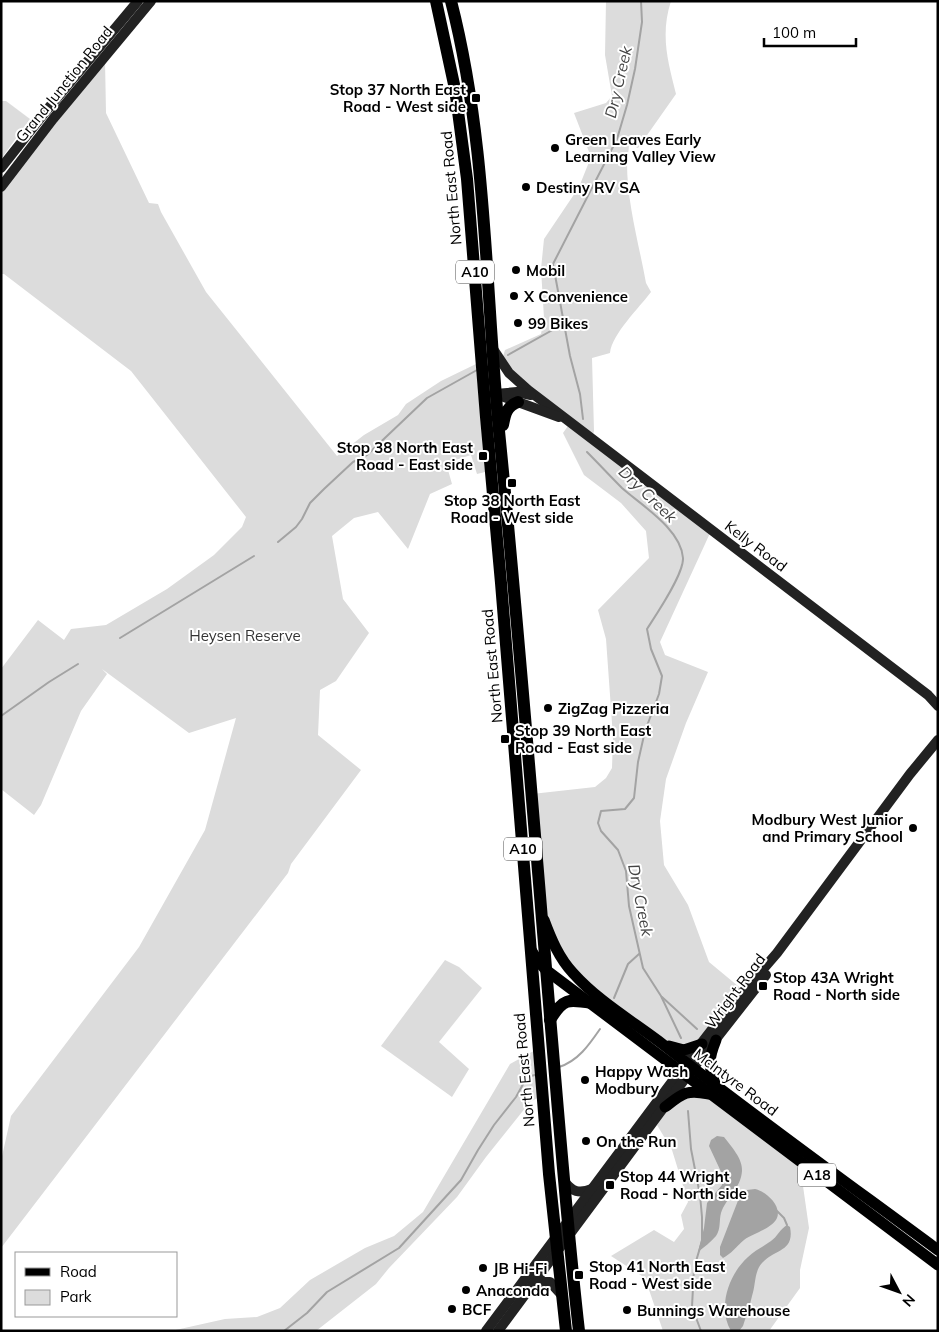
<svg xmlns="http://www.w3.org/2000/svg" width="939" height="1332" viewBox="0 0 939 1332" font-family="Mulish,sans-serif">
  <rect width="100%" height="100%" fill="#fff"/>
  <g fill="#dcdcdc">
    <path d="M606,1h65c-11,34 -3,61 5,93l-38,54 -9,-4c0,7 -2,13 -2,19 0,40 12,81 19,120l5,9c-12,16 -39,42 -41,61l-18,5 2,73 -2,8 119,92 -51,111 5,13 43,17 -22,51 -20,56 -6,42 4,44 24,40 21,57 35,29 -48,56 -32,-1 -88,-73 -35,-59 -9,-120 63,-7 11,-9 6,-10 1,-31 -7,-98 -8,-29 51,-52 -3,-27 -25,-28 -37,-28 -21,-42 7,-10 -69,-60 4,-13 36,-16 3,-16 -3,-49 3,-30 35,-52 12,-30 -17,-44 32,-10 6,-7 -7,-41z"/>
    <polygon points="105,60 106,113 149,203 158,204 161,212 206,292 337,456 364,435 398,415 406,404 441,381 476,364 485,472 477,474 471,455 446,463 452,484 430,494 408,549 378,512 354,518 332,536 343,599 369,633 336,681 320,690 318,735 361,770 291,864 288,873 1,1248 1,1161 11,1116 139,947 205,830 236,718 189,733 102,669 107,674 81,711 41,805 34,815 1,789 1,669 38,620 64,640 71,629 106,625 167,589 214,555 242,527 246,517 131,371 4,274 1,274 1,194"/>
    <polygon points="1,101 6,101 30,119 1,159"/>
    <polygon points="445,960 459,967 482,988 439,1042 469,1069 452,1097 381,1046"/>
    <polygon points="539,1048 543,1095 530,1102 486,1157 457,1197 389,1268 376,1284 316,1331 171,1331 225,1319 257,1317 280,1308 310,1280 365,1248 394,1236 423,1212 510,1064"/>
    <polygon points="712,1095 795,1158 803,1186 809,1228 800,1270 800,1288 769,1331 663,1331 645,1278 611,1256 654,1230 674,1242 684,1229 681,1215 688,1202 672,1150 657,1125 677,1097"/>
  </g>
  <g fill="#a3a3a3">
    <path d="M717,1136l7,1c7,9 19,22 18,34 -1,17 -16,27 -21,42 -2,7 0,16 -5,23 -5,6 -12,11 -18,16l6,-24 3,-25 15,-18 1,-9 -14,-30 2,-6z"/>
    <path d="M755,1189c10,2 27,16 22,29 -5,11 -24,15 -33,22 -7,6 -13,14 -21,18l-3,-3v-8l19,-49 8,-8z"/>
    <path d="M787,1225l3,2c5,25 -16,22 -28,36 -8,9 -6,21 -10,33 -2,10 -6,20 -9,30l-4,5h-8c-14,-24 -2,-57 17,-74 7,-7 15,-10 23,-16 6,-4 9,-12 16,-16z"/>
  </g>
  <g fill="none" stroke-linecap="round" stroke-linejoin="round">
    <g stroke="#a3a3a3" stroke-width="2">
      <polyline points="508,355 565,323"/>
      <polyline points="583,419 580,394 570,356 553,264 617,139 627,105 635,69 642,22 641,1"/>
      <path d="M587,452c12,12 23,24 35,36 19,17 59,41 61,70 1,16 -27,57 -36,71l4,20 11,27 -3,18 -14,37 -7,31 -4,36 -9,11 -24,2 -3,12 3,8 17,19 8,21 3,35 14,62 18,28 20,42"/>
      <polyline points="278,542 296,527 302,519 310,503 324,489 353,462 367,455 427,398 477,370"/>
      <polyline points="120,638 254,556"/>
      <polyline points="1,716 49,682 78,664"/>
      <polyline points="662,997 697,1029"/>
      <polyline points="614,998 628,964 639,954"/>
      <path d="M559,1067c19,-6 30,-22 41,-38"/>
      <polyline points="688,1111 691,1149 700,1195 702,1217 702,1241 694,1268 692,1307 701,1331"/>
      <polyline points="777,1211 784,1218 787,1225"/>
      <polyline points="284,1331 307,1313 327,1292 399,1248 461,1180 478,1150 494,1125 516,1097 527,1077 535,1075"/>
    </g>
    <g stroke="#222" stroke-width="10">
      <polyline points="1,168 46,111 138,1"/>
      <polyline points="1,187 53,119 151,1"/>
      <polyline points="493,349 509,373 528,390 928,695 938,706"/>
      <polyline points="496,394 559,417"/>
      <polyline points="496,394 517,392 531,395"/>
      <path d="M564,1181c8,11 15,13 28,8"/>
      <polyline points="533,1286 542,1282 550,1282 561,1294"/>
      <polyline points="486,1331 686,1063 724,1014 777,953 910,774 938,740"/>
      <polyline points="498,1331 687,1076 766,975"/>
    </g>
    <g stroke="#000" stroke-width="11">
      <path d="M544,920c7,19 15,38 29,53 26,29 61,49 92,73 89,70 181,136 273,204"/>
      <polyline points="531,950 538,961 546,970 938,1265"/>
      <polyline points="669,1046 684,1050 702,1044"/>
      <path d="M716,1086c-8,-20 -8,-26 0,-46"/>
      <path d="M665,1107c17,-13 21,-18 43,-13"/>
    </g>
    <g stroke="#000" stroke-width="12">
      <polyline points="436,1 455,89 467,179 486,417 501,583 549,1174 566,1331"/>
      <path d="M451,1c37,144 34,294 49,440 19,192 34,384 50,575 9,105 17,210 29,315"/>
      <path d="M503,425c2,-11 3,-18 15,-23"/>
      <path d="M550,1020c13,-22 18,-21 42,-17"/>
    </g>
  </g>
  <g fill="#000" stroke="#fff" stroke-width="2">
    <rect x="471" y="93" width="10" height="10" rx="2.5"/>
    <circle cx="555" cy="148" r="5"/>
    <circle cx="526" cy="187" r="5"/>
    <circle cx="516" cy="270" r="5"/>
    <circle cx="514" cy="296" r="5"/>
    <circle cx="518" cy="323" r="5"/>
    <rect x="478" y="451" width="10" height="10" rx="2.5"/>
    <rect x="507" y="478" width="10" height="10" rx="2.5"/>
    <circle cx="548" cy="708" r="5"/>
    <rect x="500" y="734" width="10" height="10" rx="2.5"/>
    <circle cx="913" cy="828" r="5"/>
    <rect x="758" y="981" width="10" height="10" rx="2.5"/>
    <circle cx="585" cy="1080" r="5"/>
    <circle cx="586" cy="1141" r="5"/>
    <rect x="605" y="1180" width="10" height="10" rx="2.5"/>
    <circle cx="483" cy="1268" r="5"/>
    <rect x="574" y="1270" width="10" height="10" rx="2.5"/>
    <circle cx="466" cy="1290" r="5"/>
    <circle cx="452" cy="1309" r="5"/>
    <circle cx="627" cy="1310" r="5"/>
  </g>
  <g text-anchor="middle" dominant-baseline="central" stroke-width="4" stroke-linejoin="round" paint-order="stroke">
    <g fill="#fff" stroke="#4c4c4c" stroke-width="1">
      <rect x="456" y="260.5" width="38" height="23" rx="4"/>
      <rect x="504" y="837.5" width="38" height="23" rx="4"/>
      <rect x="798" y="1163.5" width="38" height="23" rx="4"/>
    </g>
    <g font-size="14" font-weight="bold" fill="#000">
      <text x="475" y="272">A10</text>
      <text x="523" y="849">A10</text>
      <text x="817" y="1175">A18</text>
    </g>
    <g font-size="15" fill="#000" stroke="#fff">
      <text transform="translate(64 84) rotate(-51)">Grand Junction Road</text>
      <text transform="translate(451 188) rotate(-95)">North East Road</text>
      <text transform="translate(756 546) rotate(37)">Kelly Road</text>
      <text transform="translate(492 666) rotate(-95)">North East Road</text>
      <text transform="translate(735 991) rotate(-53)">Wright Road</text>
      <text transform="translate(524 1070) rotate(-95)">North East Road</text>
      <text transform="translate(736 1082) rotate(37)">McIntyre Road</text>
    </g>
    <g font-size="15" font-weight="bold" fill="#000" stroke="#fff" text-anchor="start">
      <text x="466" y="89" text-anchor="end">Stop 37 North East<tspan x="466" dy="17">Road - West side</tspan></text>
      <text x="565" y="139">Green Leaves Early<tspan x="565" dy="17">Learning Valley View</tspan></text>
      <text x="536" y="187">Destiny RV SA</text>
      <text x="526" y="270">Mobil</text>
      <text x="524" y="296">X Convenience</text>
      <text x="528" y="323">99 Bikes</text>
      <text x="473" y="447" text-anchor="end">Stop 38 North East<tspan x="473" dy="17">Road - East side</tspan></text>
      <text x="512" y="500" text-anchor="middle">Stop 38 North East<tspan x="512" dy="17">Road - West side</tspan></text>
      <text x="558" y="708">ZigZag Pizzeria</text>
      <text x="515" y="730">Stop 39 North East<tspan x="515" dy="17">Road - East side</tspan></text>
      <text x="903" y="819" text-anchor="end">Modbury West Junior<tspan x="903" dy="17">and Primary School</tspan></text>
      <text x="773" y="977">Stop 43A Wright<tspan x="773" dy="17">Road - North side</tspan></text>
      <text x="595" y="1071">Happy Wash<tspan x="595" dy="17">Modbury</tspan></text>
      <text x="596" y="1141">On the Run</text>
      <text x="620" y="1176">Stop 44 Wright<tspan x="620" dy="17">Road - North side</tspan></text>
      <text x="589" y="1266">Stop 41 North East<tspan x="589" dy="17">Road - West side</tspan></text>
      <text x="493" y="1268">JB Hi-Fi</text>
      <text x="476" y="1290">Anaconda</text>
      <text x="462" y="1309">BCF</text>
      <text x="637" y="1310">Bunnings Warehouse</text>
    </g>
    <g font-size="15" fill="#333" stroke="#fff">
      <text x="245" y="635">Heysen Reserve</text>
    </g>
    <g font-size="16" font-style="italic" fill="#444" stroke="#fff">
      <text transform="translate(618 82) rotate(-77)">Dry Creek</text>
      <text transform="translate(648 494) rotate(44)">Dry Creek</text>
      <text transform="translate(641 900) rotate(79)">Dry Creek</text>
    </g>
  </g>
  <rect width="939" height="1332" fill="none" stroke="#000000" stroke-width="5"/>
  <rect x="15" y="1252" width="162" height="65" fill="#ffffff" stroke="#999999"/>
  <rect x="25" y="1268" width="25" height="8" fill="#000000" stroke="#999999"/>
  <text x="60" y="1277" font-size="15" fill="#000000">Road</text>
  <rect x="25" y="1290" width="25" height="15" fill="#dcdcdc" stroke="#999999"/>
  <text x="60" y="1302" font-size="15" fill="#000000">Park</text>
  <g transform="translate(899 1292) rotate(131)" stroke="#ffffff" stroke-width="4" paint-order="stroke">
  <path d="M0-4L9 19L0 12L-9 19Z" fill="#000000"/>
  <text y="-8" font-size="14" font-weight="bold" text-anchor="middle" fill="#000000">N</text>
  </g>
  <path d="M764 38v8h92v-8" fill="none" stroke="#000000" stroke-width="2.5"/>
  <text x="772" y="38" font-size="15" fill="#000000" stroke="#ffffff" stroke-width="4" paint-order="stroke">100 m</text>
</svg>
